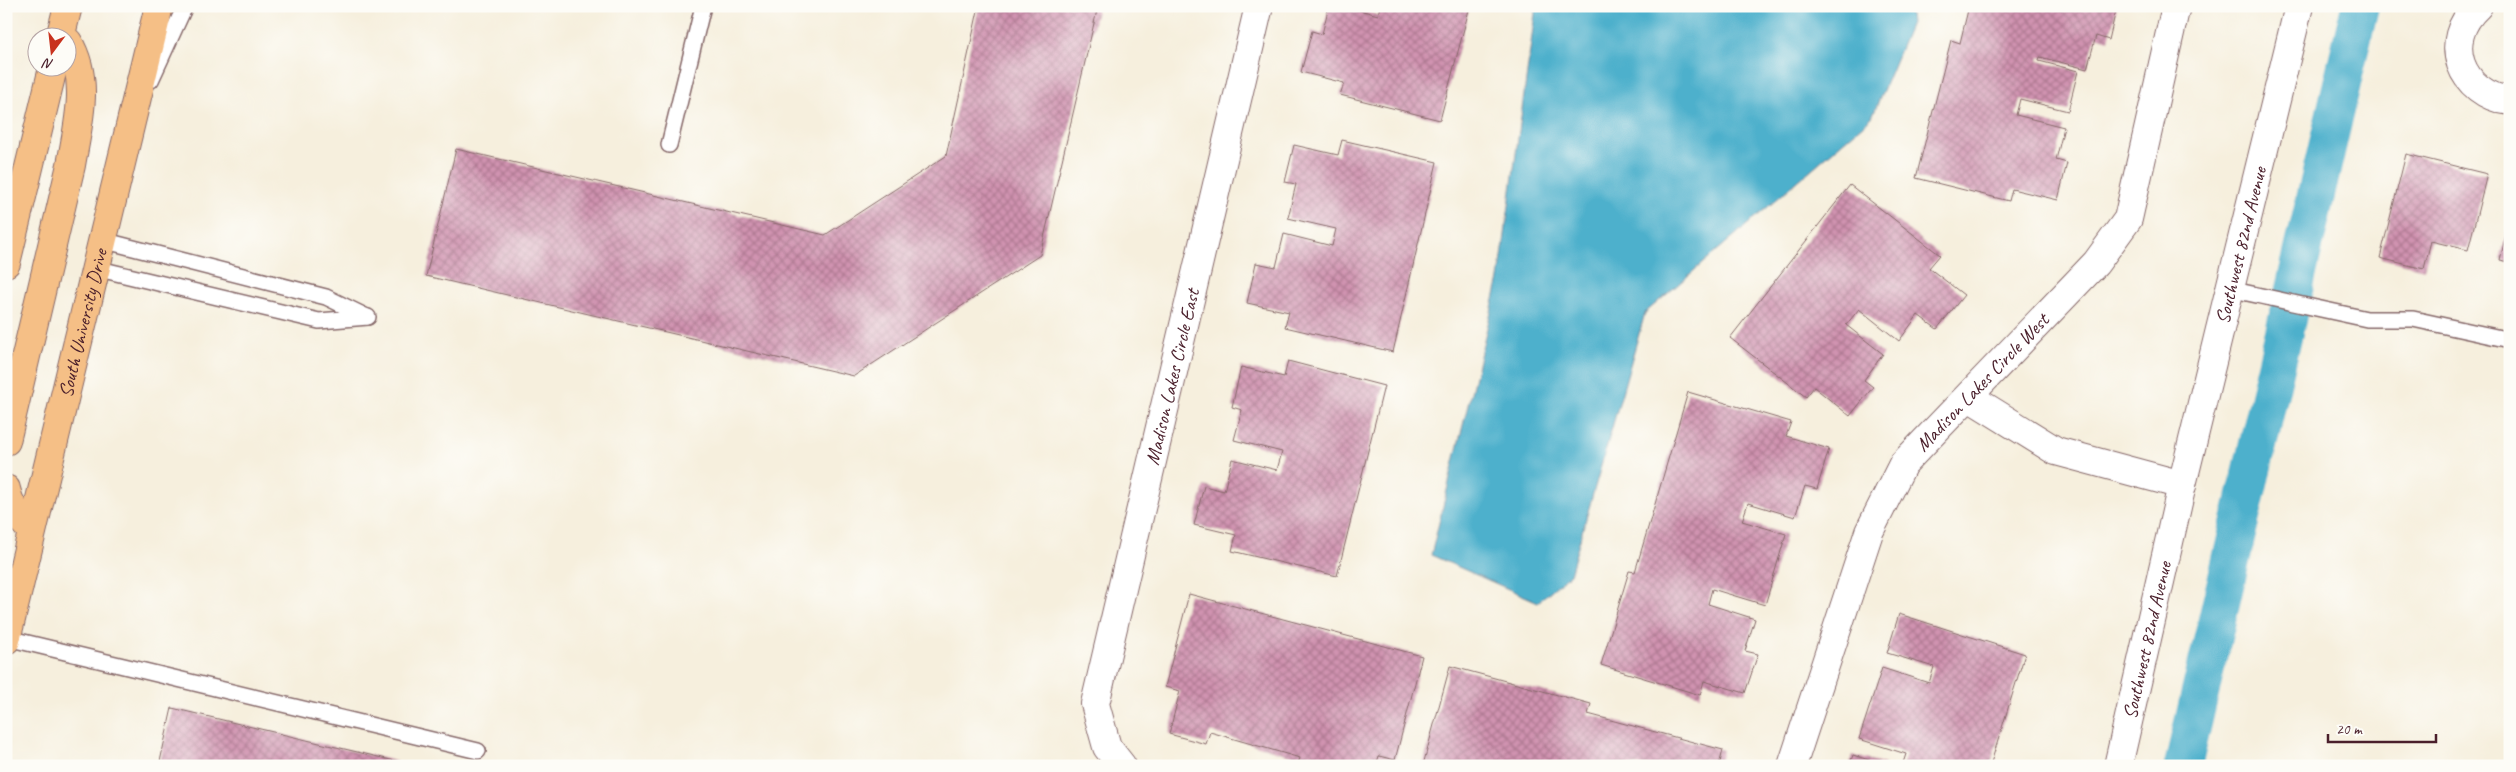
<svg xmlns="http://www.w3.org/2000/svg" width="2516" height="772" viewBox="0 0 2516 772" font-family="Caveat,sans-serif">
  <defs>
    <pattern id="building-cross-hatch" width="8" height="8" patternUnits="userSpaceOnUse" patternTransform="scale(1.25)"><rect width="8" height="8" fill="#d093b0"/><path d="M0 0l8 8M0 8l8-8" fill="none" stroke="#ab778f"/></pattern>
  </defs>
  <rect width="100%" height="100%" fill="#fdfcf7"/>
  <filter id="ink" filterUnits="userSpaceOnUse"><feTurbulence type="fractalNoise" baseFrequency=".02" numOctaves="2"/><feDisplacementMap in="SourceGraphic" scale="10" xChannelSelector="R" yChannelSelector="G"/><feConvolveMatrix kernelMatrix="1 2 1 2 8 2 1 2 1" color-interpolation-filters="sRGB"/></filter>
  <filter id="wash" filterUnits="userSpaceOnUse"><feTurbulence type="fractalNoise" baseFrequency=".0096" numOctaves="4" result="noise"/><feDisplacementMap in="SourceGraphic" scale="20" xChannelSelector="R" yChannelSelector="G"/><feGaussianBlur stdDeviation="1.12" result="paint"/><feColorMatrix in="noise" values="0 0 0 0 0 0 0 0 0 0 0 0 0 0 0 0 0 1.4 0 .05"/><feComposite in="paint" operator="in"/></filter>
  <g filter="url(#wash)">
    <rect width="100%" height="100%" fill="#f6efdd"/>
    <polygon fill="#4db0cc" stroke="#4c687c" points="1536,6 1909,6 1911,23 1872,117 1645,313 1570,574 1538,602 1431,555 1499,279"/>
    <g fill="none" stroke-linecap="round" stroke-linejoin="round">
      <polyline stroke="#4db0cc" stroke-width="38" points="2183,766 2360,6"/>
    </g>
    <g id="blocks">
      <g fill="url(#building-cross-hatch)">
        <polygon points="979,6 1098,6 1040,255 854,376 426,276 456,149 825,235 946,156"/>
        <polygon points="1329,6 1344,6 1378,15 1380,6 1470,6 1440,120 1340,95 1344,83 1301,72 1312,31 1322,34"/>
        <polygon points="1969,6 2117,6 2109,40 2096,36 2087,69 2040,57 2039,61 2078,71 2068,111 2020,99 2016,115 2064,127 2056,160 2067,163 2058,200 2012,189 2009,201 1916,178 1951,40 1960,43"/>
        <polygon points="1342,140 1437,162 1393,352 1285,327 1289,312 1247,303 1256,263 1276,267 1284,234 1332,246 1336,229 1288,218 1296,184 1285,182 1294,145 1338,155"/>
        <polygon points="2406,154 2487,174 2468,250 2431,241 2424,269 2380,258"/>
        <polygon points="1850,185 1940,255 1929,268 1964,295 1937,329 1918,315 1899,341 1859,309 1846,325 1883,354 1864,380 1873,387 1850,416 1814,387 1806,397 1730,338"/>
        <polygon points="2509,221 2510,221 2510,262 2500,260"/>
        <polygon points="1288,361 1384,386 1337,576 1232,551 1236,535 1194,525 1204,486 1224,491 1232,459 1277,470 1282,452 1234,440 1242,410 1232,407 1241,367 1284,377"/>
        <polygon points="1688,392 1791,422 1786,436 1829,449 1817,489 1805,486 1795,517 1748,503 1742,521 1786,534 1765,605 1712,589 1708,604 1755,619 1745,651 1758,654 1745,693 1704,681 1700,695 1601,665 1629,571 1635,572"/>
        <polygon points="1189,594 1422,656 1395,760 1379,756 1376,766 1297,766 1300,758 1210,732 1206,744 1169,734 1180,691 1165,687"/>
        <polygon points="1899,614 2025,654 1990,766 1902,766 1906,754 1859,739 1882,668 1929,683 1934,667 1887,653"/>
        <polygon points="1450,666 1591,704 1588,714 1723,750 1719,766 1423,765"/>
        <polygon points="172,708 412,765 412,766 159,766"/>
        <polygon points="1853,755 1885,765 1885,766 1849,766"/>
      </g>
    </g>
  </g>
  <g filter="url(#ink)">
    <use href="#blocks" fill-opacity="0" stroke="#866869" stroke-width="1"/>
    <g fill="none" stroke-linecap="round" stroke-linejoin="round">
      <g stroke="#866869" stroke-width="18">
        <g id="service">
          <polyline points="151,80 185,6"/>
          <polyline points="669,145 703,6"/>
          <polyline points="102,240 326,297 367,317"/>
          <polyline points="95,268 319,321 368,317"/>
          <polyline points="2229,289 2367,319 2413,319 2510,340"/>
          <polyline points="7,638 478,751"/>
        </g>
      </g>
      <g stroke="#866869" stroke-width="30">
        <g id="minor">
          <path d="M2478,6c-38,35 -18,88 32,95"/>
          <polyline points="1969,397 2056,451 2182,485"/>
          <path id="s1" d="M1122,766l-15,-19 -12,-43 164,-698"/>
          <path id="s2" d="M1792,766l77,-234 34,-68 193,-201 32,-44 48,-213"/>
          <path id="s3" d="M2118,766l64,-281 117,-479"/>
        </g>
      </g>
      <g stroke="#866869" stroke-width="30">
        <g id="primary">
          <polyline points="60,38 68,6"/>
          <polyline points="6,263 53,68"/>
          <path d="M6,441l65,-276c7,-41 20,-85 -3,-123"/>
          <path d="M6,489c3,16 14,31 26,41"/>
          <path id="s4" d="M6,640l153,-634"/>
        </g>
      </g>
      <use href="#service" stroke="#fff" stroke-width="15"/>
      <use href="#minor" stroke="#fff" stroke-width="28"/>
      <use href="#primary" stroke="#f5bf86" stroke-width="28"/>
    </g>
  </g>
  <g text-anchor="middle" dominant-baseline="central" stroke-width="4" stroke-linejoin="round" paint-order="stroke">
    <g font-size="20" fill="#4a1f2b" stroke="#fdfcf7">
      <text stroke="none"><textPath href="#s3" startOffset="535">Southwest 82nd Avenue</textPath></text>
      <text stroke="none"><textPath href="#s4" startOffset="326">South University Drive</textPath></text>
      <text stroke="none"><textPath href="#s1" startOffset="405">Madison Lakes Circle East</textPath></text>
      <text stroke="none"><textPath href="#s2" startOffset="436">Madison Lakes Circle West</textPath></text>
      <text stroke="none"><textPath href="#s3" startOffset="129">Southwest 82nd Avenue</textPath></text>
    </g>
  </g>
  <rect width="2516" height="772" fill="none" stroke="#fdfcf7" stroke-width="25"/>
  <g transform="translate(52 52) rotate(195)"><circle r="24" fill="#fdfcf7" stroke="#b5a4a5"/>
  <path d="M0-4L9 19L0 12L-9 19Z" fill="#c8321e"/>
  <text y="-8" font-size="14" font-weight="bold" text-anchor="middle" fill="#4a1f2b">N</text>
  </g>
  <path d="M2328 734v8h108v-8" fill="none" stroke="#4a1f2b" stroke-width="2.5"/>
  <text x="2336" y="734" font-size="15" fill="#4a1f2b" stroke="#fdfcf7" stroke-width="4" paint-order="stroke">20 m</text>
</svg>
